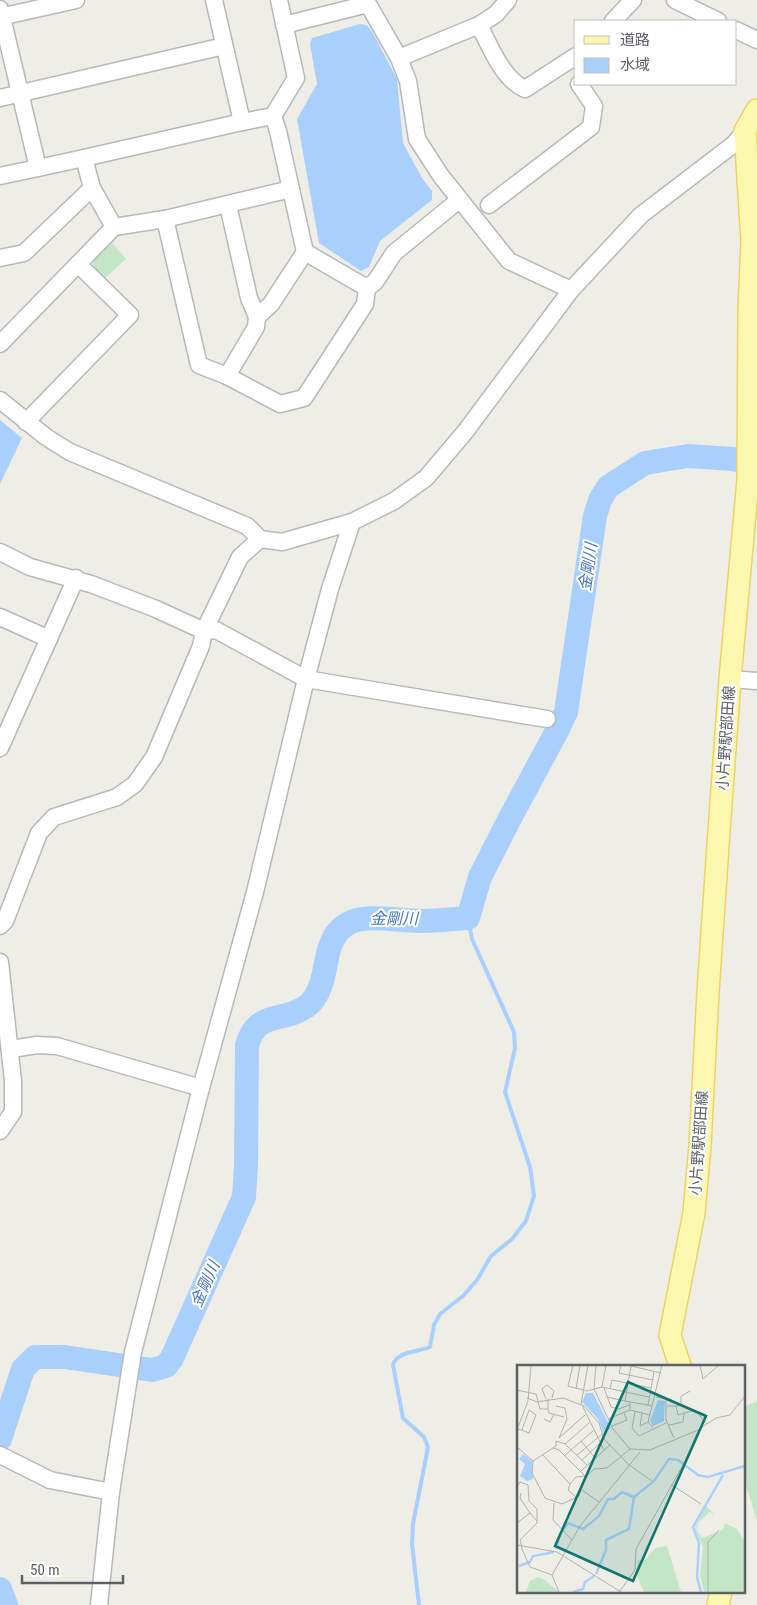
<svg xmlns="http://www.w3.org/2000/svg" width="757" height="1605" viewBox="0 0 757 1605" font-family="'Roboto Condensed','Noto Sans JP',sans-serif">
  <rect width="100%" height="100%" fill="#efeee6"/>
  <g fill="#c3e6c6">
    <polygon points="112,243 126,259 103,280 94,270 93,261"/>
    <polygon points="757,1401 757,1521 743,1475 743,1407"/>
  </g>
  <g fill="#a9d0fc">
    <polygon points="360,24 367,25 374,35 397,79 403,143 422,178 432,191 432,200 380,241 369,267 361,271 319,243 297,119 317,84 310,44 312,38"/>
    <polygon points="0,420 22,438 0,484"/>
  </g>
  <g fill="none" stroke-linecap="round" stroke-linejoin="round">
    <path stroke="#a9d0fc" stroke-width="4" d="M419,1605l-7,-61 1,-20 15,-77 -4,-10 -21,-19 -10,-53c4,-14 25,-13 37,-18l4,-22 6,-11 23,-18 14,-16 14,-24 21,-17 14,-18 8,-25 -4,-29 -25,-75 10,-44 -1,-16 -42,-93 -4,-21"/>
    <g stroke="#a9d0fc" stroke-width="24">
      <path d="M0,1439l23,-70 12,-12h30l87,13 14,-4 6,-8 72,-161 2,-31 1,-121c11,-36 35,-21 60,-39 14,-11 17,-32 20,-48 10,-55 55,-37 95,-37 15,0 30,-2 46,-3l12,-41 30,-59 48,-89 8,-17 29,-196 5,-16 8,-13 37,-24 43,-7 45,3 24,6"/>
      <polyline points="0,1589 6,1605"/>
    </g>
    <g stroke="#b6b8bc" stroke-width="19">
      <g id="minor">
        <polyline points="214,0 242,122 273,116 296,78 279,0"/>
        <polyline points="675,0 718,21"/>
        <polyline points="0,9 38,168 84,158 92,188 114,227 165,219 291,189"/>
        <polyline points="0,17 76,0"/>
        <polyline points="613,21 633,0"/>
        <polyline points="284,25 368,4 399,58 408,81 417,139 441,176 509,261 571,290"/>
        <polyline points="479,25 496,14 508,0"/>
        <polyline points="736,30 757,40"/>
        <path d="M399,58l80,-33c11,21 24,55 46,64l51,-33"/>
        <polyline points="0,98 224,46"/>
        <polyline points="273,116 278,131 305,252 367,288"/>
        <polyline points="84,158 242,122"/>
        <polyline points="0,176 38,168"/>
        <polyline points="228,205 249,298 257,317 271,304 305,252"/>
        <polyline points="489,205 591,127 594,106 579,84"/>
        <polyline points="165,219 199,365 227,376 280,404 304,398 365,304 367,288 375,282 394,253 459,200"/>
        <polyline points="0,258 24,253 92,188"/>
        <polyline points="0,344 114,227"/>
        <polyline points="227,376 256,327 257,317"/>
        <polyline points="0,400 46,437 70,452 247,526 260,539 282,542 352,522 394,501 426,478 465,432 571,290 641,215 734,144 745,131"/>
        <polyline points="26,422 130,315 79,265"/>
        <polyline points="0,552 30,567 91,584 156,609 204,631 216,630 306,679 547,719"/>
        <polyline points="0,617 49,639"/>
        <polyline points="730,679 757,681"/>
        <polyline points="0,748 76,578"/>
        <polyline points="0,926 5,921 39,833 54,817 117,797 135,784 154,757 201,646 204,631 240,557 260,539"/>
        <polyline points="0,962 13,1081 13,1112 0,1131"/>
        <polyline points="11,1049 37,1045 57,1046 201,1088"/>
        <polyline points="0,1455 50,1480 111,1492"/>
        <polyline points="99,1605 111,1492 133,1352 201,1088 255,892 306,679 330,589 352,522"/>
      </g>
    </g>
    <g stroke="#edd361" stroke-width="24">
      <g id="major">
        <polyline points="680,1366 670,1335 694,1213 700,1146 708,992 718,845 730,679 748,480 749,311 752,241 745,131 757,110"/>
        <polyline points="718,1605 721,1591"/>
      </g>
    </g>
    <use href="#minor" stroke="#fff" stroke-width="16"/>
    <use href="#major" stroke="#fcf7ae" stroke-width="21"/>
  </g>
  <g text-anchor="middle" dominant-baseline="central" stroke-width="4" stroke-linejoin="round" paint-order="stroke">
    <g font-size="15" fill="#5d6066" stroke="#fff">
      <text transform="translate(726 738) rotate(-86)">小片野駅部田線</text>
      <text transform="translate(699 1143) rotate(-86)">小片野駅部田線</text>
    </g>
    <g font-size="16" font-style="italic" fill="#4874b7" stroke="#fff">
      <text transform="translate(588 567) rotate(-82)">金剛川</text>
      <text x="394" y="918">金剛川</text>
      <text transform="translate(205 1284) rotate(-66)">金剛川</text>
    </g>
  </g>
  <g transform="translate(517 1365)">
    <rect width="228" height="228" fill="#efeee6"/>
    <path d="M189,141l9,9 -5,-3 -11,10 -3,7 6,9 21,-8 2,-7 12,6 7,11v52h-40l-4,-17 3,-28 -8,-19zM150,181l14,46h-37l-8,-18 2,-14h7l10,-12zM21,212l7,3 14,12h-33l4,-11z" fill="#c3e6c6"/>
    <path d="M69,28h7l18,35 -7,6 -6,-15 -16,-17zM141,35l7,1 -1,20 -11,5 -3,-5zM6,89l9,7 1,18 -6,2 -7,-5 5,-12 -6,-5z" fill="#a9d0fc"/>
    <path fill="none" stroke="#a9d0fc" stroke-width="2.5" d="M39,184l4,-15 8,-11 15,6 16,-13 9,-17h6l8,-7 12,5 20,-16 15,-22 9,1 20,15 10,2 37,-11M2,201l11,-4 3,-6 21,-4M79,209l10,-24v-10l23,-11 5,-32M56,227l10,-3 2,-7 9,-6M184,227l-4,-15 2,-34 -6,-16 30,-52"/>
    <path fill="none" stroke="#b1b1af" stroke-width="1" d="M56,0l-5,21 19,5 15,-4 47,10M79,0l-2,24 19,40 17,20 20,1 48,-20M104,0l-2,8 34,7M183,0l3,14 16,-14M85,22l4,-22M87,23l7,19 8,2 10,-4M59,24l4,-24M93,24l2,-9 39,8M0,25l19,4 4,15h8v-10M90,32l18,4M139,32l10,2v21l8,18M10,33l10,4 26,-4 21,8 15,17 5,16 25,26 23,16M29,34l-4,-10 5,-4 7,6 -2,7M113,37l18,3M64,39l7,-39M65,40l22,45M39,41l9,2 2,11 -8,19M134,41l-3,-1 6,-33M150,41h9l2,9 17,-5 12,14M159,41l5,-1v-9l9,-5M31,44l1,4 15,4M118,47l-3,16 7,8 27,-13M125,48l-2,13 8,-4M133,50l-20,-5v-8l-5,-1 6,-35 30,7M27,54l6,3 4,-8M91,54l22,-9M152,60l14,-3 1,-8M95,61l15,-6 -3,-7M136,63l-5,-6 14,-57M0,64l5,1 7,3 7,-18 -7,-5 -7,20M0,65l11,-29 3,-36M42,73l26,-23M64,76l14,17M48,79l24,-21M0,82l16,14M36,83l6,2 27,27M25,89l28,30 -2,6 9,8M60,90l25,-21M47,91l29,-25M65,95l17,-16M70,100l-22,-21 -9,-3v5l-23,15 -1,12 13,25 17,6 17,-8 7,-19 8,-8 13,-1 23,-19M64,106l29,-26M53,119l6,-7 9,-1M155,120l29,19M0,122l3,-5 8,3 1,16 8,8v14l-17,17 2,9 8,18 22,8 7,17M65,125l17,12M4,128l-1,5 10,15M37,138l-1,17 19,20M0,158l13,-10 7,8M0,180l40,7 64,40M35,210l28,-49 60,-74M102,227l16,-22 1,-21 47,-84 16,-36 17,-11 14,-3 15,-19M191,227v-50l11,-12"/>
    <path fill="#0f766e" fill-opacity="0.15" stroke="#0f766e" stroke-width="2.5" d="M111,17l78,34 -73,165 -78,-35z"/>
    <rect width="228" height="228" fill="none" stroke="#5d6066" stroke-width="2.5"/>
  </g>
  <rect x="574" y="20" width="162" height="65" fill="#ffffff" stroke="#bebfc2"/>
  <rect x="584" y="36" width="25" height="8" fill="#fcf7ae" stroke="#bebfc2"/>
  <text x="620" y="45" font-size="15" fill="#5d6066">道路</text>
  <rect x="584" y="58" width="25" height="15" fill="#a9d0fc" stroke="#bebfc2"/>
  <text x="620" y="70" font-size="15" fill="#5d6066">水域</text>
  <path d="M22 1575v8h101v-8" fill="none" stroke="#5d6066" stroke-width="2.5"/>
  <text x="30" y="1575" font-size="15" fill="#5d6066" stroke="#ffffff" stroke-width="4" paint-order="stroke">50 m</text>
</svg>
